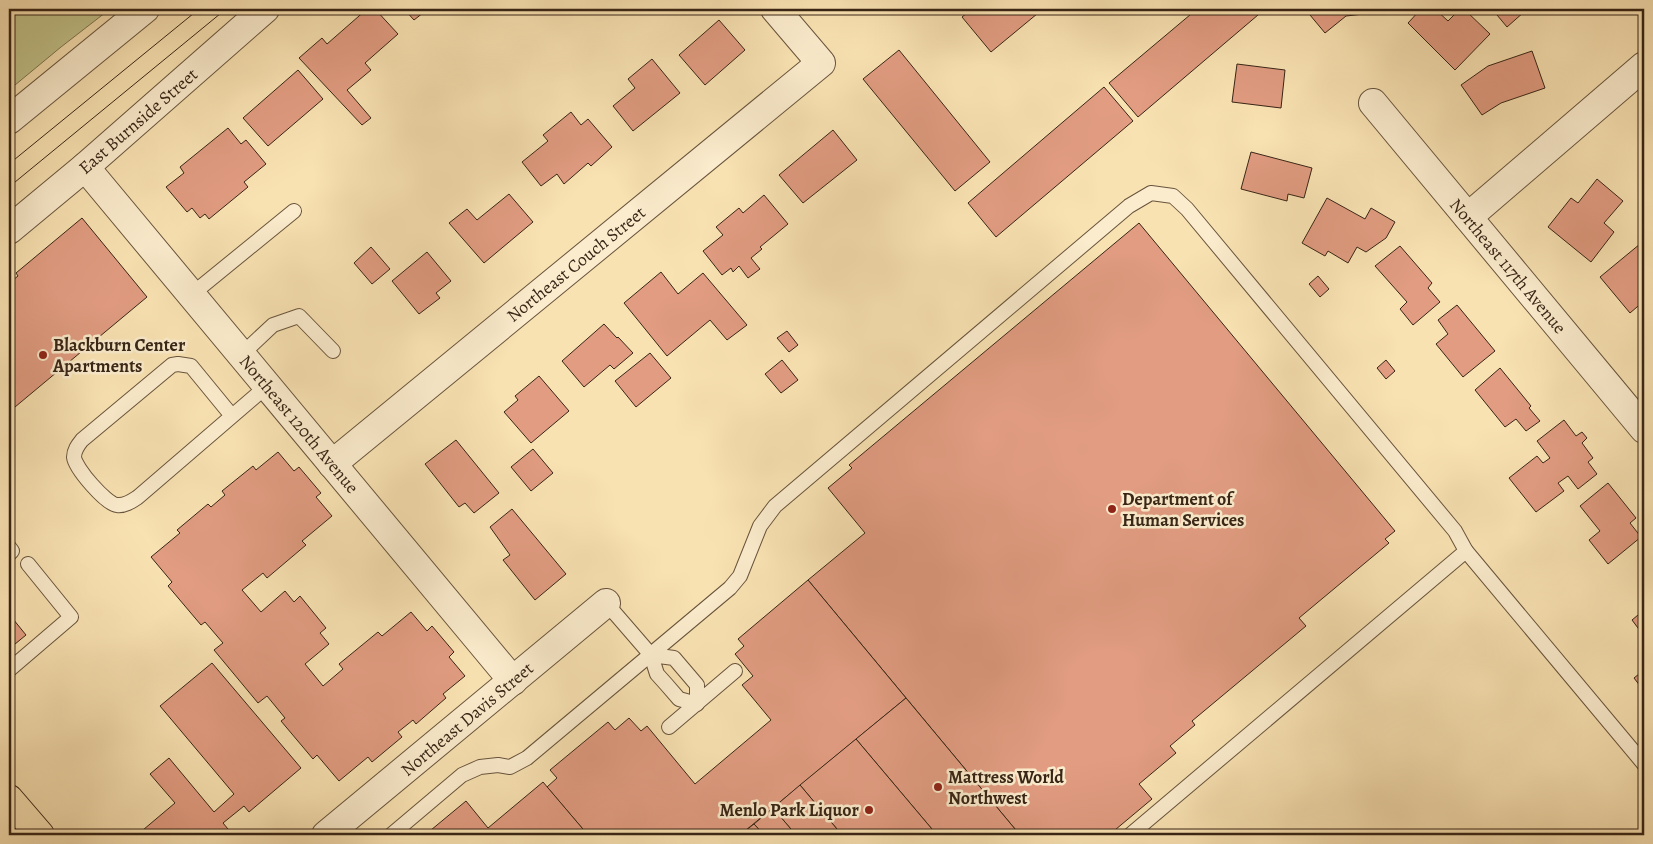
<svg xmlns="http://www.w3.org/2000/svg" width="1653" height="844" viewBox="0 0 1653 844" font-family="Alegreya,serif">
  <rect width="100%" height="100%" fill="#f9e2b2"/>
  <filter id="stains"><feTurbulence type="fractalNoise" baseFrequency=".004" numOctaves="4"/><feColorMatrix values="0 0 0 0 .2 0 0 0 0 .09 0 0 0 0 .02 0 0 0 .5 -.17"/></filter>
  <radialGradient id="worn" r=".72"><stop offset=".6" stop-color="#630" stop-opacity="0"/><stop offset="1" stop-color="#630" stop-opacity=".3"/></radialGradient>
  <polygon fill="#c2c289" stroke="#7d7450" points="9,9 110,9 61,47 9,90"/>
  <g fill="#e19c81" stroke="#382516">
    <polygon points="367,9 375,9 398,34 365,63 371,70 347,90 371,118 362,125 299,58 322,38 327,44"/>
    <polygon points="404,9 428,9 414,20"/>
    <polygon points="972,9 1043,9 991,52 962,17"/>
    <polygon points="1197,9 1265,9 1138,117 1109,83"/>
    <polygon points="1305,9 1390,9 1390,11 1346,16 1325,33"/>
    <polygon points="1421,9 1435,9 1448,21 1460,9 1464,9 1490,34 1455,70 1408,23"/>
    <polygon points="1492,9 1521,9 1524,12 1507,27"/>
    <polygon points="719,20 745,50 705,85 679,55"/>
    <polygon points="899,50 990,162 955,191 863,79"/>
    <polygon points="1532,51 1545,88 1501,103 1482,115 1461,85 1488,66"/>
    <polygon points="652,59 680,93 633,131 613,106 635,88 628,79"/>
    <polygon points="1237,64 1285,70 1281,108 1232,102"/>
    <polygon points="298,70 323,99 268,146 243,118"/>
    <polygon points="1104,87 1133,121 996,237 968,203"/>
    <polygon points="571,112 581,125 588,119 612,147 591,166 588,163 564,184 557,174 541,186 522,162 548,141 543,135"/>
    <polygon points="228,128 241,144 246,140 266,164 244,182 248,187 209,219 205,214 200,218 192,208 187,212 166,187 184,173 180,167"/>
    <polygon points="833,130 857,160 803,203 779,175"/>
    <polygon points="1251,152 1312,168 1304,198 1288,194 1287,201 1241,189"/>
    <polygon points="1597,179 1623,201 1604,223 1614,232 1591,262 1548,227 1571,198 1578,203"/>
    <polygon points="509,194 533,222 484,263 449,223 467,209 477,220"/>
    <polygon points="764,195 788,224 760,247 762,249 751,258 760,269 748,278 739,266 733,272 731,268 722,275 703,251 723,235 716,227 739,208 743,213"/>
    <polygon points="1327,198 1365,219 1371,208 1395,222 1386,238 1366,252 1357,247 1348,263 1328,251 1325,256 1302,243"/>
    <polygon points="82,218 147,297 9,412 9,275 13,280 18,276 16,273"/>
    <polygon points="1139,223 1395,531 1385,539 1389,543 1299,618 1306,626 1192,721 1195,725 1170,746 1176,753 1139,784 1152,799 1109,835 1085,835 1083,833 1080,835 1020,835 808,580 865,533 828,488 852,468 849,465"/>
    <polygon points="1640,244 1644,249 1644,301 1630,313 1600,277"/>
    <polygon points="1400,246 1432,283 1428,288 1440,302 1413,325 1400,309 1407,302 1375,266"/>
    <polygon points="371,247 390,269 372,284 354,263"/>
    <polygon points="427,252 451,281 436,293 440,298 419,314 392,281"/>
    <polygon points="661,272 678,294 703,273 747,325 727,340 710,320 667,356 624,303"/>
    <polygon points="1318,276 1329,289 1320,297 1309,284"/>
    <polygon points="1457,305 1495,351 1463,377 1436,344 1448,334 1438,320"/>
    <polygon points="604,324 617,338 618,337 633,353 614,369 610,365 584,387 562,361"/>
    <polygon points="787,331 798,345 789,352 777,338"/>
    <polygon points="650,353 671,378 636,407 615,381"/>
    <polygon points="782,360 798,380 781,393 765,374"/>
    <polygon points="1386,360 1395,371 1386,379 1377,368"/>
    <polygon points="1500,368 1531,406 1529,408 1540,421 1526,431 1516,419 1505,427 1475,390"/>
    <polygon points="539,376 569,411 531,443 504,412 518,400 515,396"/>
    <polygon points="1564,420 1576,436 1582,432 1587,438 1582,443 1593,458 1588,462 1597,474 1578,489 1568,476 1558,483 1564,491 1536,512 1509,478 1537,456 1543,463 1550,458 1537,441"/>
    <polygon points="456,440 499,493 474,513 465,503 459,507 425,464"/>
    <polygon points="533,449 553,473 531,491 511,467"/>
    <polygon points="278,452 294,471 299,467 321,493 316,497 332,516 302,541 306,545 267,578 263,573 242,590 261,612 285,591 294,602 300,596 326,628 320,633 329,644 305,664 323,686 343,669 339,664 378,632 382,636 411,612 427,631 432,626 454,652 449,657 465,676 443,694 446,698 416,724 413,720 398,732 402,737 372,762 368,757 339,781 317,755 313,759 281,721 285,718 267,696 258,703 214,650 223,643 205,622 201,625 168,586 172,582 151,557 180,533 177,530 208,504 211,507 225,495 222,491 253,466 256,470"/>
    <polygon points="1608,483 1636,518 1630,523 1641,537 1608,564 1589,540 1600,531 1580,506"/>
    <polygon points="512,509 566,574 535,600 503,560 510,555 490,527"/>
    <polygon points="808,580 906,698 740,835 588,835 547,787 557,778 550,770 608,722 615,730 629,718 641,731 647,726 695,784 771,720 742,685 753,676 735,654 744,646 738,639"/>
    <polygon points="1644,610 1644,636 1632,620"/>
    <polygon points="9,614 26,635 9,649"/>
    <polygon points="212,663 301,768 249,812 244,806 223,823 233,835 137,835 175,803 150,774 169,758 214,812 234,794 160,706"/>
    <polygon points="1644,670 1644,691 1634,678"/>
    <polygon points="906,698 1020,835 937,835 856,739"/>
    <polygon points="856,739 937,835 842,835 800,785"/>
    <polygon points="543,782 588,835 425,835 466,801 488,828"/>
    <polygon points="800,785 842,835 796,835 773,808"/>
    <polygon points="773,808 796,835 764,835 754,824"/>
    <polygon points="754,824 764,835 740,835"/>
  </g>
  <g fill="none" stroke-linecap="round" stroke-linejoin="round">
    <g stroke="#68543d" stroke-width="16">
      <g id="service">
        <polyline points="191,295 294,211"/>
        <polyline points="241,355 273,325 299,316 333,351"/>
        <path d="M232,416l-41,-50 -13,-2 -6,1 -90,75c-4,5 -8,10 -8,17 1,11 32,47 43,48 8,1 15,-4 21,-8l129,-111"/>
        <polyline points="9,547 12,551 9,554"/>
        <polyline points="606,603 651,655 657,674 666,684 679,699 697,704 697,685 674,658 651,655"/>
        <polyline points="9,670 71,617 28,564"/>
        <polyline points="669,727 735,671"/>
        <polyline points="391,835 462,775 480,767 498,765 510,767 527,758 730,588 740,576 760,526 775,506 1129,206 1151,193 1173,196 1187,209 1455,531 1466,551 1644,764"/>
        <polyline points="1130,835 1466,551"/>
      </g>
    </g>
    <g stroke="#68543d" stroke-width="30">
      <g id="minor">
        <polyline points="1373,103 1644,429"/>
        <polyline points="85,167 513,681"/>
        <polyline points="1468,217 1644,66"/>
        <polyline points="332,464 821,63 775,9"/>
        <polyline points="326,835 606,603"/>
      </g>
    </g>
    <g stroke="#68543d" stroke-width="30">
      <g id="tertiary">
        <polyline points="9,120 145,9"/>
        <polyline points="9,230 85,167 265,9"/>
      </g>
    </g>
    <g stroke="#382516" stroke-width="30">
      <polyline id="primary" points="9,799 40,835"/>
    </g>
    <use href="#service" stroke="#fbeccd" stroke-width="14"/>
    <use href="#minor" stroke="#fbeccd" stroke-width="28"/>
    <use href="#tertiary" stroke="#fbeccd" stroke-width="28"/>
    <use href="#primary" stroke="#f9e2b2" stroke-width="28"/>
    <g stroke="#382516" stroke-width="1">
      <polyline points="9,164 199,9"/>
      <polyline points="9,187 226,9"/>
    </g>
  </g>
  <g fill="#8f2418" stroke="#fbeccd" stroke-width="2">
    <circle cx="43" cy="355" r="5"/>
    <circle cx="1112" cy="509" r="5"/>
    <circle cx="938" cy="787" r="5"/>
    <circle cx="869" cy="810" r="5"/>
  </g>
  <g text-anchor="middle" dominant-baseline="central" stroke-width="5" stroke-linejoin="round" paint-order="stroke">
    <g font-size="18" fill="#382516" stroke="#fbeccd">
      <text transform="translate(138 121) rotate(-41)">East Burnside Street</text>
      <text transform="translate(576 264) rotate(-39)">Northeast Couch Street</text>
      <text transform="translate(1508 266) rotate(50)">Northeast 117th Avenue</text>
      <text transform="translate(299 424) rotate(50)">Northeast 120th Avenue</text>
      <text transform="translate(467 719) rotate(-40)">Northeast Davis Street</text>
    </g>
    <g font-size="18" font-weight="bold" fill="#382516" stroke="#fbeccd" text-anchor="start">
      <text x="53" y="345">Blackburn Center<tspan x="53" dy="21">Apartments</tspan></text>
      <text x="1122" y="499">Department of<tspan x="1122" dy="21">Human Services</tspan></text>
      <text x="948" y="777">Mattress World<tspan x="948" dy="21">Northwest</tspan></text>
      <text x="859" y="810" text-anchor="end">Menlo Park Liquor</text>
    </g>
  </g>
  <rect width="1653" height="844" fill="none" stroke="#f9e2b2" stroke-width="30"/>
  <rect x="10" y="10" width="1633" height="824" fill="none" stroke="#382516" stroke-width="2.5"/>
  <rect x="15" y="15" width="1623" height="814" fill="none" stroke="#382516"/>
  <rect width="100%" height="100%" filter="url(#stains)"/>
  <rect width="100%" height="100%" fill="url(#worn)"/>
</svg>
